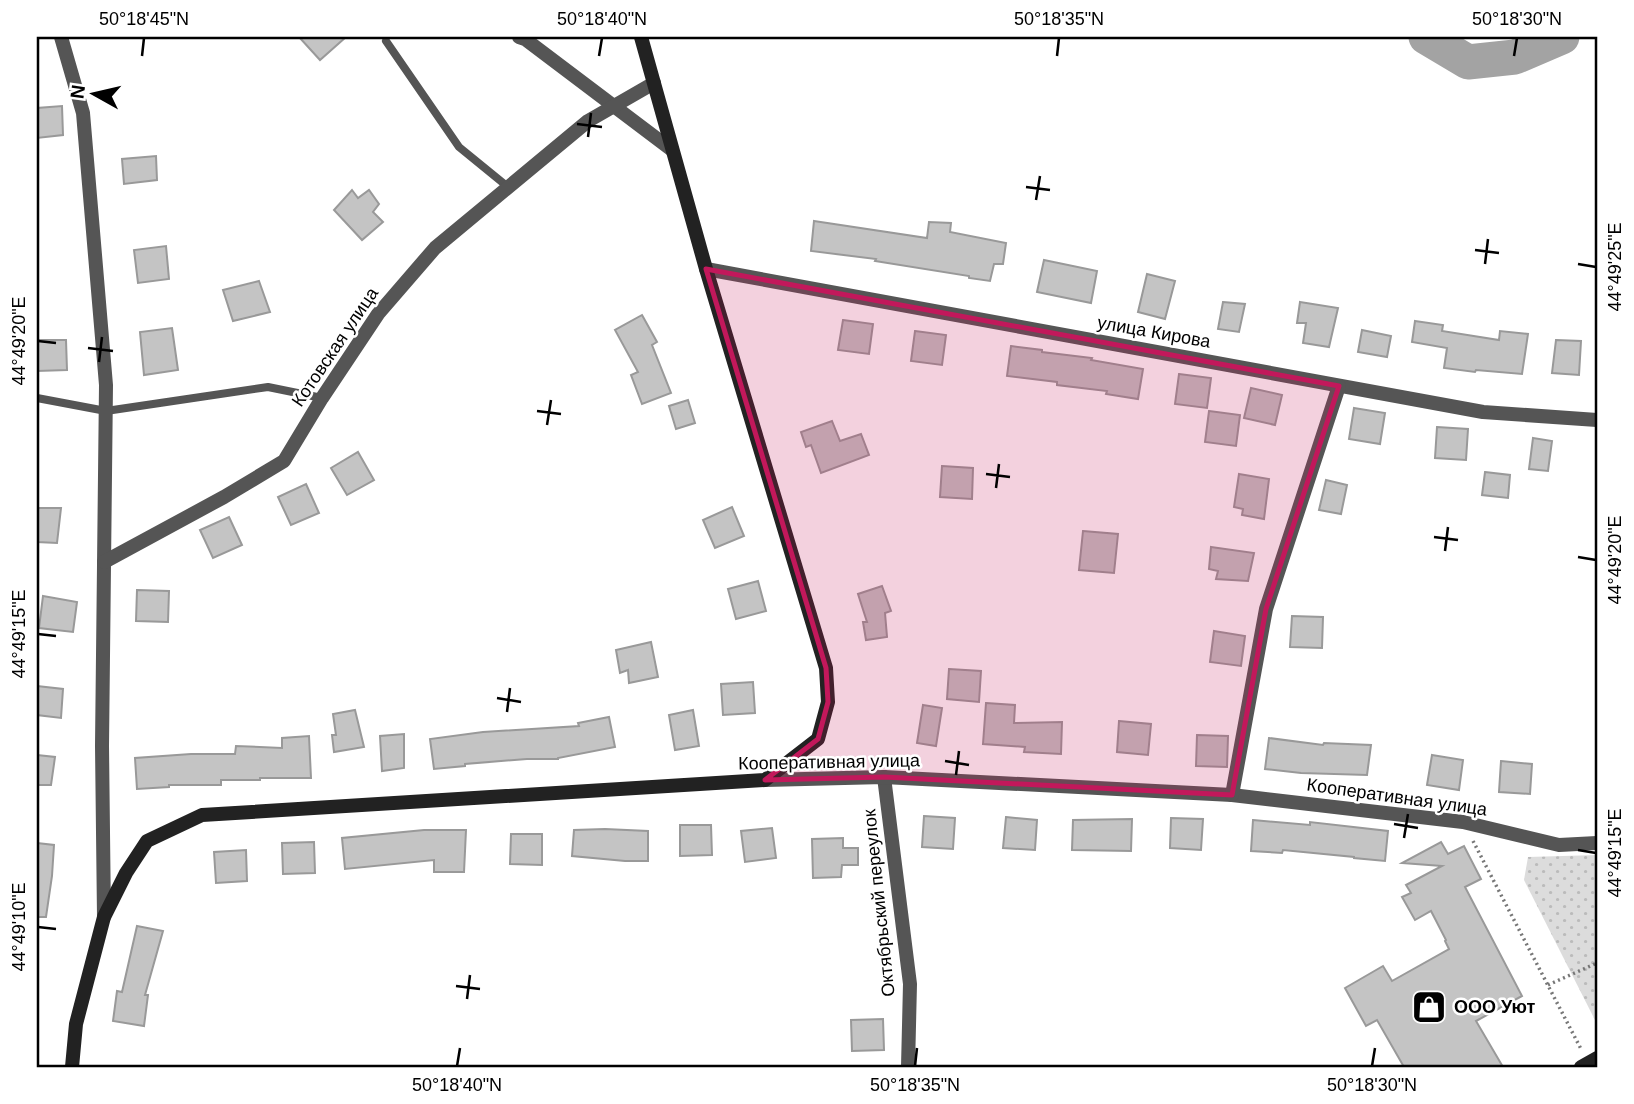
<svg xmlns="http://www.w3.org/2000/svg" width="1634" height="1104" viewBox="0 0 1634 1104" font-family="Helvetica,sans-serif">
  <defs>
    <pattern id="green-dots" width="8" height="8" patternUnits="userSpaceOnUse" patternTransform="scale(1.75)"><rect width="8" height="8" fill="#dcdcdc"/><path d="M2 2h.1M6 6h.1" fill="none" stroke="#bbb" stroke-width="1.8" stroke-linecap="round"/></pattern>
  </defs>
  <rect width="100%" height="100%" fill="#fff"/>
  <polygon fill="url(#green-dots)" points="1597,855 1597,1024 1524,880 1528,857"/>
  <g fill="none" stroke-linecap="round" stroke-linejoin="round">
    <polyline stroke="#a3a3a3" stroke-width="35" points="1426,37 1468,62 1515,57 1562,37"/>
  </g>
  <g fill="#c4c4c4" stroke="#999" stroke-width="2">
    <polygon points="299,37 346,37 320,60"/>
    <polygon points="62,106 63,135 37,138 37,108"/>
    <polygon points="156,156 157,180 124,184 122,159"/>
    <polygon points="352,190 358,198 369,190 379,204 373,212 383,222 362,240 334,210"/>
    <polygon points="814,221 927,238 929,222 951,223 950,232 1006,243 1003,264 994,264 990,281 969,278 969,276 875,261 876,259 811,251"/>
    <polygon points="166,246 169,279 138,283 134,250"/>
    <polygon points="1044,260 1097,271 1091,303 1037,292"/>
    <polygon points="1147,274 1175,281 1165,319 1138,312"/>
    <polygon points="259,281 270,312 233,321 223,290"/>
    <polygon points="1223,302 1245,304 1239,332 1218,329"/>
    <polygon points="1300,302 1338,308 1329,347 1303,343 1306,323 1297,323"/>
    <polygon points="642,315 657,342 652,345 671,393 642,404 631,375 638,372 615,330"/>
    <polygon points="843,320 873,324 869,354 838,350"/>
    <polygon points="1415,321 1443,325 1442,331 1499,340 1500,331 1528,334 1522,374 1476,370 1475,372 1444,368 1447,348 1412,342"/>
    <polygon points="172,328 178,370 144,375 140,332"/>
    <polygon points="1362,330 1391,336 1387,357 1358,352"/>
    <polygon points="915,331 946,335 942,365 911,361"/>
    <polygon points="37,340 66,340 67,370 37,371"/>
    <polygon points="1556,340 1581,341 1579,375 1552,373"/>
    <polygon points="1011,346 1042,350 1042,352 1092,358 1091,360 1143,369 1138,399 1106,394 1107,391 1057,385 1057,382 1007,376"/>
    <polygon points="1179,374 1211,378 1207,408 1175,404"/>
    <polygon points="1251,388 1282,395 1275,425 1244,418"/>
    <polygon points="688,400 695,423 676,429 669,406"/>
    <polygon points="1354,408 1385,413 1380,444 1349,439"/>
    <polygon points="1209,411 1240,415 1236,446 1205,442"/>
    <polygon points="832,421 840,441 861,434 869,455 821,473 811,445 806,447 801,432"/>
    <polygon points="1437,427 1468,429 1466,460 1435,458"/>
    <polygon points="1533,438 1552,441 1548,471 1529,469"/>
    <polygon points="358,452 374,480 347,495 331,468"/>
    <polygon points="942,466 973,468 972,499 940,497"/>
    <polygon points="1485,472 1510,475 1508,498 1482,495"/>
    <polygon points="1239,474 1269,479 1264,519 1242,515 1243,509 1234,507"/>
    <polygon points="1326,480 1347,485 1341,514 1319,510"/>
    <polygon points="306,484 319,513 291,525 278,497"/>
    <polygon points="732,507 744,536 715,548 703,520"/>
    <polygon points="37,508 61,508 57,543 37,542"/>
    <polygon points="229,517 242,545 213,558 200,530"/>
    <polygon points="1083,531 1118,534 1114,573 1079,570"/>
    <polygon points="1211,547 1254,553 1248,581 1216,579 1218,571 1209,569"/>
    <polygon points="758,581 766,611 736,619 728,589"/>
    <polygon points="882,586 891,611 885,613 887,637 866,640 863,622 867,622 858,594"/>
    <polygon points="137,590 169,591 168,622 136,621"/>
    <polygon points="43,596 77,602 73,632 39,628"/>
    <polygon points="1292,616 1323,617 1322,648 1290,647"/>
    <polygon points="1214,631 1245,636 1241,666 1210,662"/>
    <polygon points="651,642 658,677 629,683 628,670 620,673 616,650"/>
    <polygon points="949,669 981,671 979,702 947,699"/>
    <polygon points="753,682 755,713 723,715 721,684"/>
    <polygon points="37,686 63,689 61,718 37,715"/>
    <polygon points="986,703 1015,705 1014,723 1062,722 1061,754 1024,752 1025,747 983,744"/>
    <polygon points="923,705 942,708 936,746 917,743"/>
    <polygon points="355,710 364,747 334,752 332,735 336,735 333,714"/>
    <polygon points="693,710 699,746 675,750 669,715"/>
    <polygon points="609,717 615,747 558,758 558,759 527,759 465,764 465,766 434,769 430,739 483,732 579,726 578,723"/>
    <polygon points="1119,721 1151,724 1148,755 1117,752"/>
    <polygon points="404,734 404,768 382,771 380,736"/>
    <polygon points="1197,735 1228,736 1227,767 1196,766"/>
    <polygon points="309,736 311,778 260,778 260,780 221,780 221,785 169,785 169,787 137,789 135,758 191,754 235,754 236,746 282,748 282,738"/>
    <polygon points="1269,738 1323,745 1324,743 1371,745 1367,775 1301,773 1265,769"/>
    <polygon points="37,755 55,757 51,785 37,785"/>
    <polygon points="1432,755 1463,760 1459,790 1427,785"/>
    <polygon points="1501,761 1532,764 1530,794 1499,792"/>
    <polygon points="924,816 955,818 953,849 922,847"/>
    <polygon points="1006,817 1037,820 1035,850 1003,848"/>
    <polygon points="1171,818 1203,819 1201,850 1170,848"/>
    <polygon points="1132,819 1131,851 1072,850 1073,820"/>
    <polygon points="1253,820 1310,825 1310,822 1388,831 1385,861 1354,858 1354,857 1283,850 1282,853 1251,851"/>
    <polygon points="680,825 711,825 712,855 680,856"/>
    <polygon points="772,828 776,858 745,862 741,831"/>
    <polygon points="605,829 648,831 648,861 625,861 572,856 574,830"/>
    <polygon points="424,830 466,830 464,872 434,872 434,860 345,869 342,838"/>
    <polygon points="511,834 542,834 542,865 510,864"/>
    <polygon points="843,838 843,848 858,848 858,865 842,865 841,877 813,878 812,839"/>
    <polygon points="314,842 315,873 283,874 282,843"/>
    <polygon points="1441,842 1448,854 1464,846 1481,879 1465,887 1522,996 1476,1021 1503,1067 1404,1067 1377,1020 1366,1026 1345,988 1383,966 1392,981 1449,949 1445,941 1446,940 1431,911 1415,920 1402,897 1411,893 1406,885 1442,866 1402,863"/>
    <polygon points="37,843 54,845 52,876 46,917 37,917"/>
    <polygon points="246,850 247,881 216,883 214,852"/>
    <polygon points="137,926 163,931 145,995 148,995 144,1026 113,1021 117,991 122,992"/>
    <polygon points="883,1019 884,1050 852,1051 851,1020"/>
  </g>
  <g fill="none" stroke-linecap="round" stroke-linejoin="round">
    <g stroke="#777" stroke-width="3.5" stroke-dasharray="2 3.5" stroke-linecap="butt">
      <polyline points="1473,841 1581,1049"/>
      <polyline points="1548,985 1597,963"/>
    </g>
    <g stroke="#555" stroke-width="8">
      <polyline points="386,41 459,147 508,187"/>
      <polyline points="37,398 106,411 268,387 322,398"/>
    </g>
    <g stroke="#555" stroke-width="14">
      <polyline points="61,37 83,113 106,385 102,746 104,917"/>
      <polyline points="519,37 525,39 672,150"/>
      <polyline points="706,269 1483,412 1597,420"/>
      <polyline points="104,562 224,497 284,461 322,398 378,314 435,248 588,121 654,83"/>
      <polyline points="884,777 910,984 908,1067"/>
      <polyline points="765,780 884,777 1232,795 1463,822 1559,845 1597,843"/>
      <polyline points="1232,795 1266,609 1339,386"/>
    </g>
    <g stroke="#222" stroke-width="14">
      <polyline points="72,1067 76,1024 104,917 126,873 147,841 202,815 765,780 818,739 828,702 826,668 706,269 641,37"/>
      <polyline points="1581,1067 1597,1058"/>
    </g>
  </g>
  <path fill="#c2185b" fill-opacity="0.2" stroke="#c2185b" stroke-width="5" stroke-linejoin="round" d="M706,269l633,117 -73,223 -34,186 -348,-18 -119,3 53,-41 10,-37 -2,-34z"/>
  <path fill="none" stroke="#000" stroke-width="2.5" d="M142,56l2,-18M599,56l3,-18M1057,56l2,-18M1514,56l3,-18M577,124l25,3M588,137l3,-24M1026,187l24,3M1036,200l4,-24M1475,250l24,3M1485,264l3,-25M1578,264l18,3M38,341l18,2M88,348l25,3M99,362l3,-25M537,411l24,3M547,425l4,-25M986,474l24,3M996,488l3,-24M1434,537l24,3M1445,551l3,-24M1578,557l18,3M38,634l18,2M497,698l24,4M507,712l3,-24M945,761l24,4M956,775l3,-24M1394,824l24,4M1404,838l4,-24M1578,850l18,3M38,927l18,2M456,986l24,3M467,999l3,-24M457,1066l3,-18M915,1066l2,-18M1372,1066l3,-18"/>
  <defs>
    <g id="shop-square" transform="scale(1.75)"><rect x="-9" y="-9" width="18" height="18" rx="4" fill="#000" stroke="#fff"/><path d="M-5-2.5h2.3a2.7 3.5 0 0 1 5.4 0H5L5.5 6h-11ZM-1.5-2.5h3a1.5 2.3 0 0 0-3 0Z" fill="#fff"/></g>
  </defs>
  <g fill-rule="evenodd">
    <use href="#shop-square" x="1429" y="1007"/>
  </g>
  <g text-anchor="middle" dominant-baseline="central" stroke-width="5" stroke-linejoin="round" paint-order="stroke">
    <g font-size="18" fill="#000" stroke="#fff">
      <text transform="translate(1154 332) rotate(10)">улица Кирова</text>
      <text transform="translate(335 347) rotate(-56)">Котовская улица</text>
      <text transform="translate(829 762) rotate(-1)">Кооперативная улица</text>
      <text transform="translate(1397 797) rotate(8)">Кооперативная улица</text>
      <text transform="translate(879 903) rotate(-96)">Октябрьский переулок</text>
    </g>
    <g font-size="18" font-weight="bold" fill="#000" stroke="#fff" text-anchor="start">
      <text x="1454" y="1007">ООО Уют</text>
    </g>
  </g>
  <rect width="1634" height="1104" fill="none" stroke="#ffffff" stroke-width="77"/>
  <g transform="translate(94 94) rotate(278)" stroke="#ffffff" stroke-width="5" paint-order="stroke">
  <path d="M0-5L12 26L0 18L-12 26Z" fill="#000000"/>
  <text y="-10" font-size="19" font-weight="bold" text-anchor="middle" fill="#000000">N</text>
  </g>
  <rect x="38" y="38" width="1558" height="1028" fill="none" stroke="#000" stroke-width="2.5"/>
  <g font-size="18" text-anchor="middle" fill="#000">
    <text x="144" y="25">50°18'45"N</text>
    <text x="602" y="25">50°18'40"N</text>
    <text x="1059" y="25">50°18'35"N</text>
    <text x="1517" y="25">50°18'30"N</text>
    <text transform="translate(1615 267) rotate(-90)" y="6">44°49'25"E</text>
    <text transform="translate(19 341) rotate(-90)" y="6">44°49'20"E</text>
    <text transform="translate(1615 560) rotate(-90)" y="6">44°49'20"E</text>
    <text transform="translate(19 634) rotate(-90)" y="6">44°49'15"E</text>
    <text transform="translate(1615 853) rotate(-90)" y="6">44°49'15"E</text>
    <text transform="translate(19 927) rotate(-90)" y="6">44°49'10"E</text>
    <text x="457" y="1091">50°18'40"N</text>
    <text x="915" y="1091">50°18'35"N</text>
    <text x="1372" y="1091">50°18'30"N</text>
  </g>
</svg>
